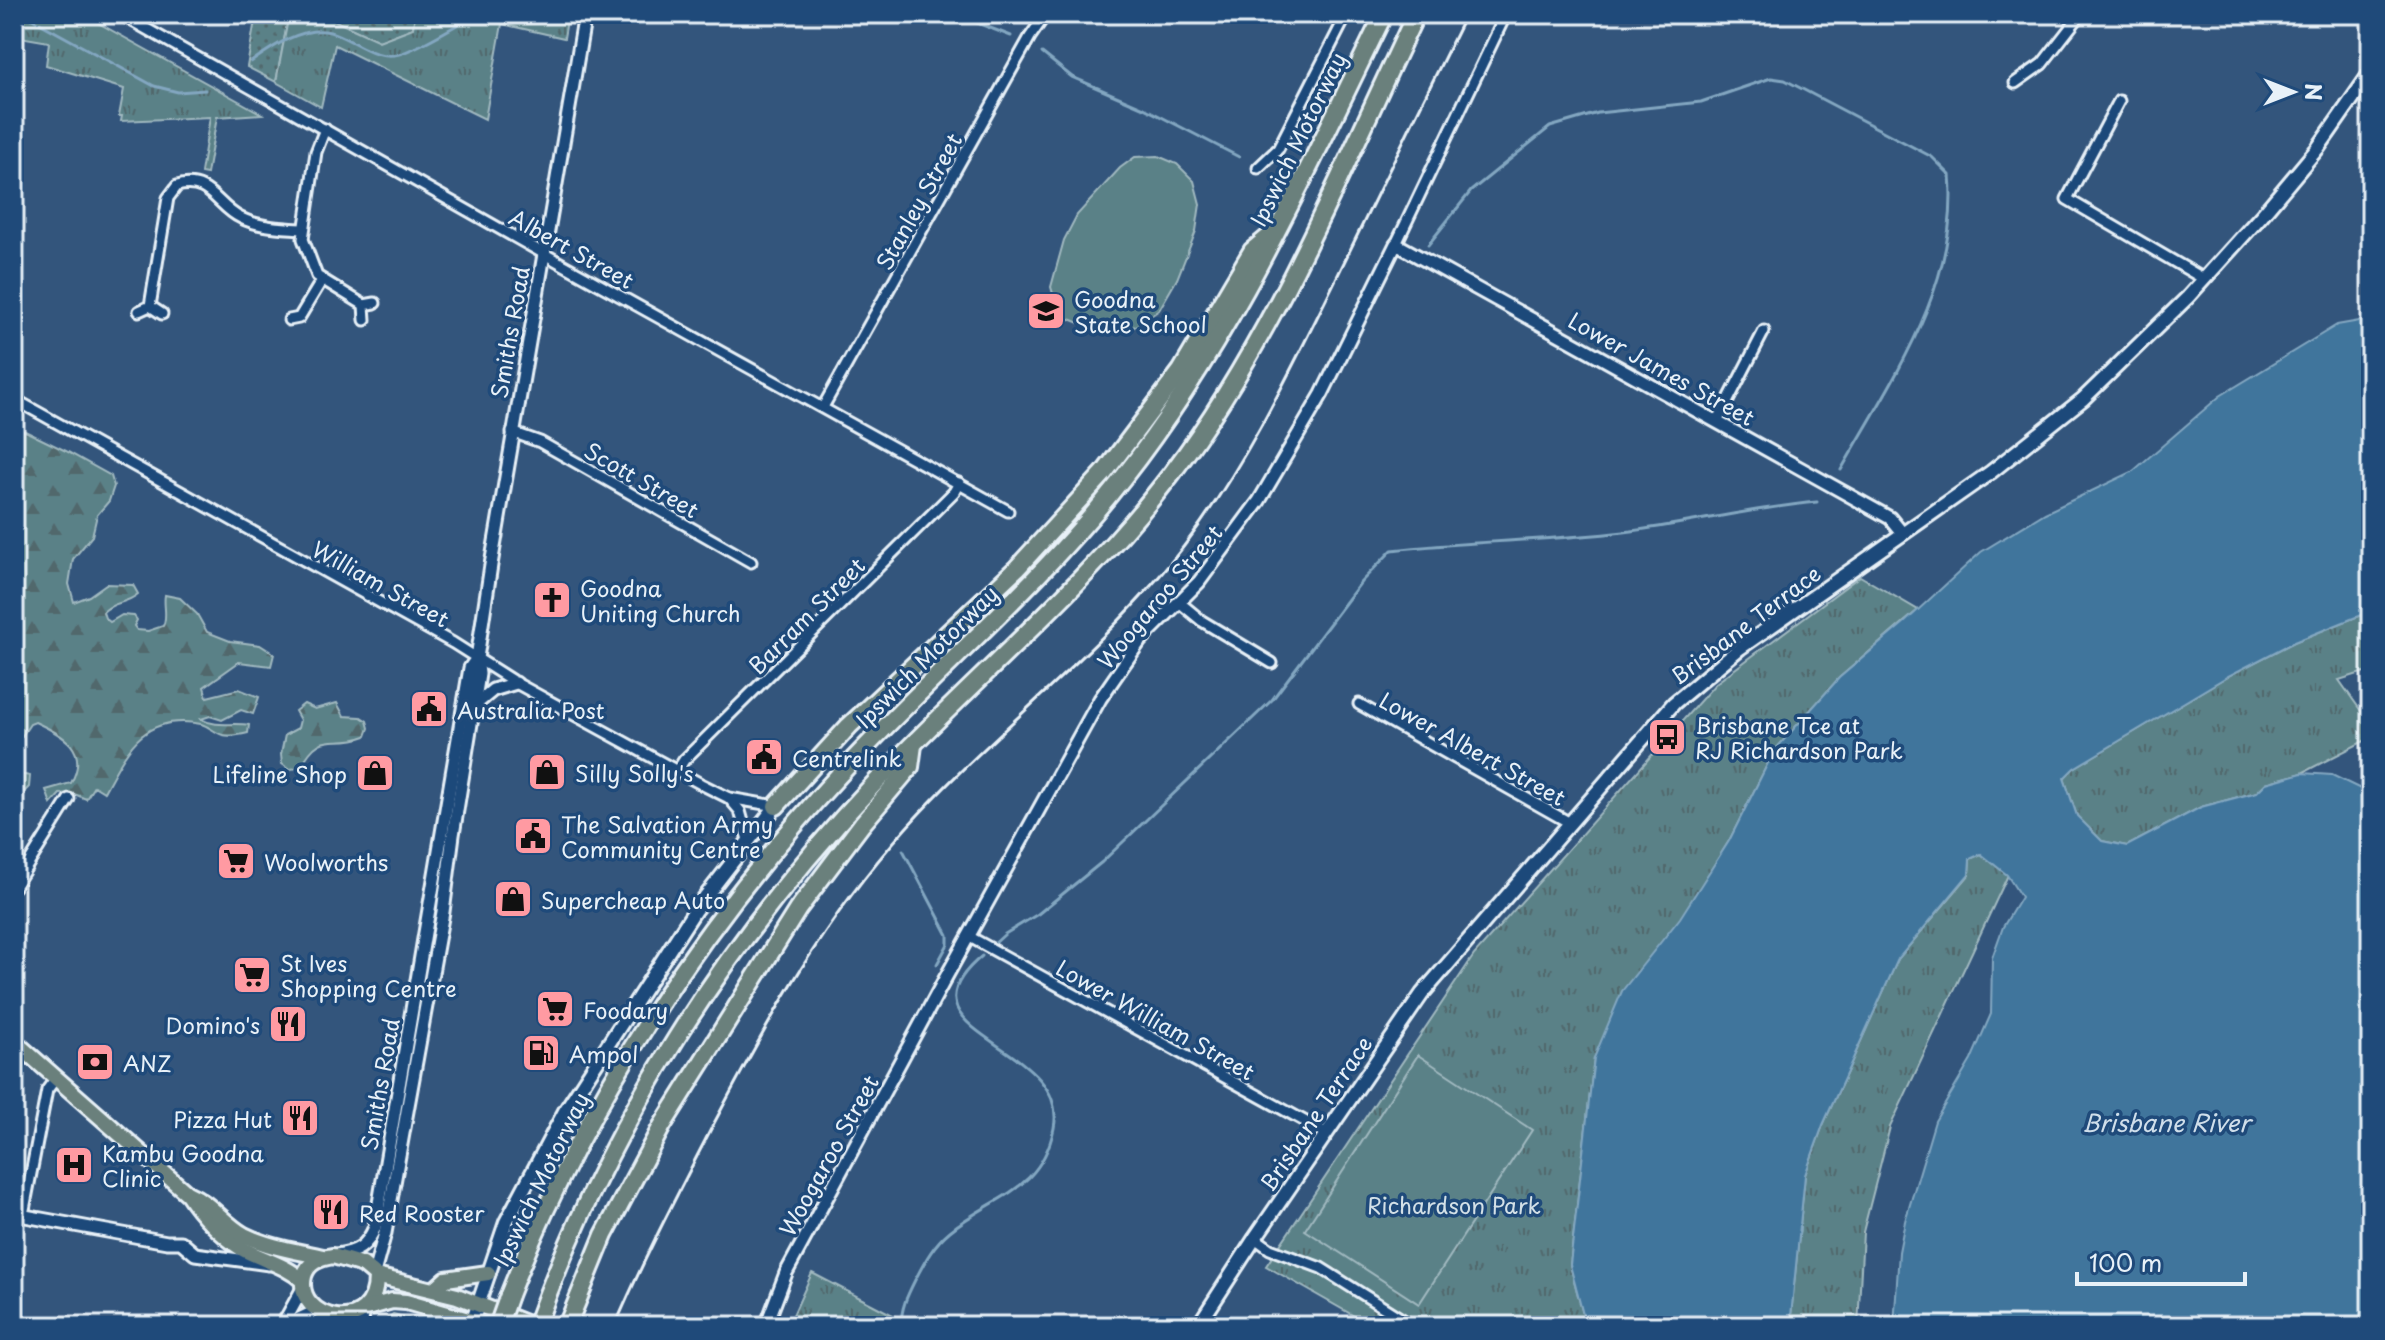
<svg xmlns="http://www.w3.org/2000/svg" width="2385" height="1340" viewBox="0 0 2385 1340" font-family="'Playpen Sans',sans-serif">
  <defs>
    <pattern id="grass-dots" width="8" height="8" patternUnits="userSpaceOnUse" patternTransform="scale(2)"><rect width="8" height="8" fill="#5a8187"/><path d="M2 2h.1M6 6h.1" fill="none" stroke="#51676c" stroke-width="1.8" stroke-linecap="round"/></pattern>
    <pattern id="forest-firs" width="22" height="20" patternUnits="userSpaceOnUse" patternTransform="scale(2)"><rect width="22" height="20" fill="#5a8187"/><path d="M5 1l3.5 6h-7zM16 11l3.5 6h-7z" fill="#51676c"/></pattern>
    <pattern id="park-tufts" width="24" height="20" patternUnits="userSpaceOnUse" patternTransform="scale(2)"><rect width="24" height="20" fill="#5a8187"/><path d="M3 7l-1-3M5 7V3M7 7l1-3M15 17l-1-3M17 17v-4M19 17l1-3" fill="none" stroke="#51676c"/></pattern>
  </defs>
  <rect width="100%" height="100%" fill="#33557c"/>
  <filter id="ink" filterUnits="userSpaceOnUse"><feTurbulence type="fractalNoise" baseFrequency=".0125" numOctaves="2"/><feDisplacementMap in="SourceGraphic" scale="16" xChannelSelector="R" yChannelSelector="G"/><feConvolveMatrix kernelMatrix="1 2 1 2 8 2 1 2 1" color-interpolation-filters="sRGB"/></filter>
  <g filter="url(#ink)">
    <g fill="url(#grass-dots)" stroke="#a1b9c0" stroke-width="2">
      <polygon points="256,14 289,14 276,82 247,67"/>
      <polygon points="320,14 415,14 413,28 379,41"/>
    </g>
    <g fill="url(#forest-firs)" stroke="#a1b9c0" stroke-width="2">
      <path d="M16,431h9l41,20 45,25 3,10 -5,15 -12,14 -5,21 -19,23 -4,25 5,18 15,-6 17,-12 27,1 5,9c-13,11 -23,6 -35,18l2,6 5,4 12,-7 12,1 3,4 -3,6 3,4 11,1 15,-5c5,-10 0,-20 2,-31l15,3 17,16 10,18 23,9 30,4 14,9 -3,12 -32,-4 -35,25 3,10 32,-8 20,8 -6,17 -12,-4 -19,10 -12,-4 -9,3c16,9 31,3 48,6l-1,8c-8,2 -18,4 -25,2 -8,-2 -14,-9 -22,-11 -58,-11 -74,26 -97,68l-10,-6 -8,13 -14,-6 -12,1 -9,10 -5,-14 25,-7c19,-34 -8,-48 -36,-61l-5,2 -16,24z"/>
      <path d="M337,703l7,13 17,1 6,4 2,7 -3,8c-33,13 -44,-10 -66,32l-11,1 -7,-5 -1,-10 4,-19 13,-7 2,-8 -5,-9 9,-7 11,5z"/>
      <polygon points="14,773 30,776 29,787 23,793 14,790"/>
    </g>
    <g fill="url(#park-tufts)" stroke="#a1b9c0" stroke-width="2">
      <polygon points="14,14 82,14 262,114 217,117 207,174 201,173 210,117 121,121 122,116 119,116 124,89 46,65 49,42 14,36"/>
      <polygon points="289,14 320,14 379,41 413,28 415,14 568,14 564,38 502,24 485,119 335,45 321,107 276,82"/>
      <polygon points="1860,576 1918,610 1839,678 1774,751 1729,841 1594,1058 1570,1265 1586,1326 1372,1326 1266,1266 1474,955 1716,683"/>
      <polygon points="2371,611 2371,670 2339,680 2371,725 2371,749 2364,741 2302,773 2266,783 2257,792 2201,807 2127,846 2102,841 2077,816 2064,778 2074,768 2228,676 2294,642"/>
      <polygon points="1981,854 2008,875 1890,1127 1863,1232 1858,1326 1790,1326 1805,1175 1823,1125 1898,959 1969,875 1970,859"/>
      <polygon points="812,1273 914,1326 788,1326"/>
      <polygon points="393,1314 426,1323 425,1326 377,1326"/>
    </g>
    <g fill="#5a8187" stroke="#a1b9c0" stroke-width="2">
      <polygon points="1158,156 1177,164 1194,181 1200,204 1196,231 1177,279 1159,310 1136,326 1116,333 1097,330 1065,317 1056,304 1051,287 1064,240 1077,215 1120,168 1135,157"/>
      <polygon points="1418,1055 1532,1130 1419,1304 1305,1230"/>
    </g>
    <polygon fill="#40759c" stroke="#83a7c1" stroke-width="2" points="2371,319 2371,611 2294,642 2228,676 2074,768 2064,778 2077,816 2102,841 2127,846 2201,807 2257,792 2266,783 2302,773 2332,775 2371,794 2371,1326 1894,1326 1899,1252 1905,1221 1935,1121 1971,1060 1991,1014 1992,958 2003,927 2021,897 2007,875 1981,854 1970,859 1969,874 1898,959 1823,1125 1805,1175 1790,1326 1586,1326 1570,1265 1594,1058 1622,991 1680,918 1729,841 1774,751 1839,678 1905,622 1981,552 2045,513 2132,472 2220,396 2337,325"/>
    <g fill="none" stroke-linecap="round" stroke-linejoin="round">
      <g stroke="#83a7c1" stroke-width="3">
        <polyline points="23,14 154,86 178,92 205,90"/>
        <polyline points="954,14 1011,36"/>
        <polyline points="1042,53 1072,77 1144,108 1239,157"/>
        <path d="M251,62c20,-14 52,-37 79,-30 22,6 44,29 69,22 20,-5 58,-30 78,-40"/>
        <path d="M1428,245l43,-54 79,-64 48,-14 103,-11 70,-24 14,2 147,77 18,18c10,109 -58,205 -109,295"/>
        <polyline points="903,850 948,935 948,944 937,964"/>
        <path d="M993,945l12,-11 33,-20 64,-52 170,-162 89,-118 31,-32c77,-9 155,-9 232,-18 65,-8 128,-24 193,-30"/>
        <path d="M901,1326c0,-18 6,-30 14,-46 10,-19 18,-35 35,-49 43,-35 91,-39 104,-103 17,-86 -167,-93 -72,-172"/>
      </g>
      <g stroke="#e8f1f8" stroke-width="15">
        <g id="minor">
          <polyline points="120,14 564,265 1008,511"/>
          <polyline points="2015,83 2042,64 2081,14"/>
          <polyline points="2119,101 2067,199 2204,279"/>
          <polyline points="325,129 316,152 303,239 317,276 364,305"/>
          <polyline points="1258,168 1278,149 1347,14"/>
          <polyline points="1396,244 1506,14"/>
          <polyline points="150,306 162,314"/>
          <path d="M139,311l11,-5 18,-108 9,-12c33,-9 40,21 64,32 18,9 42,10 62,11"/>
          <polyline points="289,320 299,318 322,280"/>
          <polyline points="365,320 364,305 375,303"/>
          <polyline points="14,399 453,643 516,683 701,784 729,798 776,806"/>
          <polyline points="823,407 1030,37 1046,14"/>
          <polyline points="1717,422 1764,331"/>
          <polyline points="512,432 540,442 751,562"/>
          <polyline points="1179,602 1202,621 1272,663"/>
          <polyline points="1359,704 1570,823"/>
          <polyline points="677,771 684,760 954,492 959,483"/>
          <polyline points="729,798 740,811 748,840"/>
          <polyline points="14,887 69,799"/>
          <polyline points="968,936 1326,1133"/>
          <polyline points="23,1215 47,1090 56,1078"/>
          <polyline points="1255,1238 1270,1249 1321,1268 1413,1326"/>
        </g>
      </g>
      <g stroke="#e8f1f8" stroke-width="17">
        <g id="tertiary">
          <polyline points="475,705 493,690 516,683"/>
          <polyline points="14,1214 167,1242 181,1242 195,1254 269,1264"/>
          <path d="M337,1255c20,-3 30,-8 38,-28l95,-559 7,-10"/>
          <polyline points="374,1273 385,1233 443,912 453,835 479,674 477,658 491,565 585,14"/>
          <polyline points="282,1326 303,1288"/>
          <polyline points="292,1326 299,1319 318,1310"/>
          <polyline points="362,1326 363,1311"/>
          <polyline points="766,1326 786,1273 946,977 1100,699 1140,641 1199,582 1259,501 1322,394 1396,244 1890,518 1903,534"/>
        </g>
      </g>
      <g stroke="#e8f1f8" stroke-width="18">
        <g id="secondary">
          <polyline points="471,1326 506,1222 565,1111 695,910 776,806"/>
          <polyline points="1198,1326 1255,1238 1422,994 1674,703 1740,648 1991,472 2083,399 2188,297 2262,215 2318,148 2371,72"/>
        </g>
      </g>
      <g stroke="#e8f1f8" stroke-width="20">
        <g id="primary">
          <path d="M14,1041l174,153c12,19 34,42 53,54 20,12 44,16 62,33"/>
          <path d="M189,1194c22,9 35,30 55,41 24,12 53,16 79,22"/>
          <path d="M333,1256l30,9 13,11c1,64 -83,45 -72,0 4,-14 16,-18 29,-20z"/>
          <polyline points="376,1276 457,1296 533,1326"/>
          <polyline points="435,1289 446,1279 488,1273"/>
          <polyline points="367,1308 392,1301 406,1302 489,1326"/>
        </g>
      </g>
      <g stroke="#e8f1f8" stroke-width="22">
        <g id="motorway">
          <polyline points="776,806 849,726 1017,568 1104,473 1181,371 1252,251 1270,236"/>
          <path d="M509,1295c76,-193 190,-369 331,-521 92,-100 198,-187 282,-295 111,-141 183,-305 262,-465"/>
          <path d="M536,1326c72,-202 190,-385 337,-541 99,-105 211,-196 299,-312 103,-136 170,-305 244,-459"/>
          <polyline points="567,1326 604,1235 662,1126 798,909 862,824 910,767 913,745"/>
        </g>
      </g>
      <use href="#minor" stroke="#1f4a7a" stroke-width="9"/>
      <use href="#tertiary" stroke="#1f4a7a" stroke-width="11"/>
      <use href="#secondary" stroke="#1f4a7a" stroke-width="12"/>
      <use href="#primary" stroke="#6a807c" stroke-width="14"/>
      <use href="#motorway" stroke="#6a807c" stroke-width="16"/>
      <path stroke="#e8f1f8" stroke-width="3" d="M615,1326c29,-68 63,-133 97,-199 58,-110 111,-206 194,-299 88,-98 197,-177 278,-282 61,-80 105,-172 149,-261 44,-91 88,-181 133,-271"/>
      <g stroke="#e8f1f8" stroke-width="22" stroke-linecap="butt">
        <polyline id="motorway-bridge" points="498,1326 509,1295"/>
      </g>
      <use href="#motorway-bridge" stroke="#6a807c" stroke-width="16"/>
    </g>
  </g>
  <defs>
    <g id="school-square" transform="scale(2)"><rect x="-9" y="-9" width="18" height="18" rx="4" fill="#ff9aa2" stroke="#1f4a7a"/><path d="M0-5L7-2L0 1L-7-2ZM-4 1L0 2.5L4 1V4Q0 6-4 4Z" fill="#111"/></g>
    <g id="church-square" transform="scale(2)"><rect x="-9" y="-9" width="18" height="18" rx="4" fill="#ff9aa2" stroke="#1f4a7a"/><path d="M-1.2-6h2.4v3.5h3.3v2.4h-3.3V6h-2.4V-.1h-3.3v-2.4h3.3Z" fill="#111"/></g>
    <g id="civic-square" transform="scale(2)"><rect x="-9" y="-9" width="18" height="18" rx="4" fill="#ff9aa2" stroke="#1f4a7a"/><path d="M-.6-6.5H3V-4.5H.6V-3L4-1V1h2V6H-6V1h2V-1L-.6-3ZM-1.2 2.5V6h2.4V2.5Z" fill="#111"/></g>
    <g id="bus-square" transform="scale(2)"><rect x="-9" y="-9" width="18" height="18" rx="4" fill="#ff9aa2" stroke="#1f4a7a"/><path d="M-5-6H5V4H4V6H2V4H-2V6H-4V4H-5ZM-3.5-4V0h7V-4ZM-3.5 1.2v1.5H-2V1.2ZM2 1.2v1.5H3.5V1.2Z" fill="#111"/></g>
    <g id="shop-square" transform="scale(2)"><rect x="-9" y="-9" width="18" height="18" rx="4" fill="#ff9aa2" stroke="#1f4a7a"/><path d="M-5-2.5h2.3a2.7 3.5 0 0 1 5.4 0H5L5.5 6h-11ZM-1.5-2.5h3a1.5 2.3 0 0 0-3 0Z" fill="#111"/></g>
    <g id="supermarket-square" transform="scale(2)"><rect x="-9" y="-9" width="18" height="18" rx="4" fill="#ff9aa2" stroke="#1f4a7a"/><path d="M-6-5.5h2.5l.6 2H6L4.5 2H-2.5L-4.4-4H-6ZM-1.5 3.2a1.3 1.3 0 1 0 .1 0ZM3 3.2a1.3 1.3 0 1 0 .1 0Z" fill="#111"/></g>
    <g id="restaurant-square" transform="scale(2)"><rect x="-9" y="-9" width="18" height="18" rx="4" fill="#ff9aa2" stroke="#1f4a7a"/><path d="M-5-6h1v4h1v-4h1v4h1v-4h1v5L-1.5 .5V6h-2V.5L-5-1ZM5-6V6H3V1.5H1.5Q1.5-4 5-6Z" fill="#111"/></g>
    <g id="fuel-square" transform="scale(2)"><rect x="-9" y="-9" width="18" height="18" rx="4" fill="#ff9aa2" stroke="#1f4a7a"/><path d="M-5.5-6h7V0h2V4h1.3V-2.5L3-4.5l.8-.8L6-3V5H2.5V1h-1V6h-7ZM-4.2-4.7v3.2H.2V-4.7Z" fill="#111"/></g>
    <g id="bank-square" transform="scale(2)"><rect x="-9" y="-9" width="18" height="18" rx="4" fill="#ff9aa2" stroke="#1f4a7a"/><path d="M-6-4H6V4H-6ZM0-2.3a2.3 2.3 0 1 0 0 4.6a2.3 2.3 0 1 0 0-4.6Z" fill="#111"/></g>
    <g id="hospital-square" transform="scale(2)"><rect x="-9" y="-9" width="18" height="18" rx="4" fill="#ff9aa2" stroke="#1f4a7a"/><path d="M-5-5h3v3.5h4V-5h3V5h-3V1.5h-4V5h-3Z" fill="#111"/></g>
  </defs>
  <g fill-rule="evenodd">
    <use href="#school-square" x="1046" y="311"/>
    <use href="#church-square" x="552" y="600"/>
    <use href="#civic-square" x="429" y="709"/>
    <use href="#bus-square" x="1667" y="737"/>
    <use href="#civic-square" x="764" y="757"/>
    <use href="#shop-square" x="547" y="772"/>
    <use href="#shop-square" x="375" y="773"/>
    <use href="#civic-square" x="533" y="836"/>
    <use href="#supermarket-square" x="236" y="861"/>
    <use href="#shop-square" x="513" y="899"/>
    <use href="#supermarket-square" x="252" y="975"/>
    <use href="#supermarket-square" x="555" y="1009"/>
    <use href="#restaurant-square" x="288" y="1024"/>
    <use href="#fuel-square" x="541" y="1053"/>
    <use href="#bank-square" x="95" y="1062"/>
    <use href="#restaurant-square" x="300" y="1118"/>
    <use href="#hospital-square" x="74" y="1165"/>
    <use href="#restaurant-square" x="331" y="1212"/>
  </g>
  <g text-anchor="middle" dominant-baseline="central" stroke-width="7" stroke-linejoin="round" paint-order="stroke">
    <g font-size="22" fill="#e8f1f8" stroke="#1f4a7a">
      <text transform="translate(1297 139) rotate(-64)">Ipswich Motorway</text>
      <text transform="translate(918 201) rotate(-61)">Stanley Street</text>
      <text transform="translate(572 248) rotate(29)">Albert Street</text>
      <text transform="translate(509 332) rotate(-80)">Smiths Road</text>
      <text transform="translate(1662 368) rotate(29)">Lower James Street</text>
      <text transform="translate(642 479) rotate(30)">Scott Street</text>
      <text transform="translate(381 583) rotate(29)">William Street</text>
      <text transform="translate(1159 596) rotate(-50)">Woogaroo Street</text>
      <text transform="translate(806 615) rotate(-45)">Barram Street</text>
      <text transform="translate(1745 624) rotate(-37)">Brisbane Terrace</text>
      <text transform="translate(926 656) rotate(-45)">Ipswich Motorway</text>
      <text transform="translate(1473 748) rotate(29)">Lower Albert Street</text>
      <text transform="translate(1156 1019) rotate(29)">Lower William Street</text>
      <text transform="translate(379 1084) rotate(-80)">Smiths Road</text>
      <text transform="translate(1315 1113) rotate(-56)">Brisbane Terrace</text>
      <text transform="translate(828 1155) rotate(-61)">Woogaroo Street</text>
      <text transform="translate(540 1179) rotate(-64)">Ipswich Motorway</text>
    </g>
    <g font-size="22" fill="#e8f1f8" stroke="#1f4a7a" text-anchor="start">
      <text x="1074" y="298">Goodna<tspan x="1074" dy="25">State School</tspan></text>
      <text x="580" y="587">Goodna<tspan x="580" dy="25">Uniting Church</tspan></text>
      <text x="457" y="709">Australia Post</text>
      <text x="1695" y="724">Brisbane Tce at<tspan x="1695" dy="25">RJ Richardson Park</tspan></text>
      <text x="792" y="757">Centrelink</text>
      <text x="575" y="772">Silly Solly's</text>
      <text x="347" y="773" text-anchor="end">Lifeline Shop</text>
      <text x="561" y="823">The Salvation Army<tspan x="561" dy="25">Community Centre</tspan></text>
      <text x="264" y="861">Woolworths</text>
      <text x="541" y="899">Supercheap Auto</text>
      <text x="280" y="962">St Ives<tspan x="280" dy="25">Shopping Centre</tspan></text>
      <text x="583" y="1009">Foodary</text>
      <text x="260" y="1024" text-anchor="end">Domino's</text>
      <text x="569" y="1053">Ampol</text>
      <text x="123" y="1062">ANZ</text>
      <text x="272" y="1118" text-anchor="end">Pizza Hut</text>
      <text x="102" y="1152">Kambu Goodna<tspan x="102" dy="25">Clinic</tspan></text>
      <text x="359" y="1212">Red Rooster</text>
    </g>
    <g font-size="22" fill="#d3e0e7" stroke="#1f4a7a">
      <text x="1454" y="1204">Richardson Park</text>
    </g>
    <g font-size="24" font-style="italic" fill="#cfdeea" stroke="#1f4a7a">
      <text x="2166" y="1122">Brisbane River</text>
    </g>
  </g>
  <rect width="2385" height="1340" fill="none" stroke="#1f4a7a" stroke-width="48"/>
  <rect x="24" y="24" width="2337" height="1292" fill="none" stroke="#e8f1f8" stroke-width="3" filter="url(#ink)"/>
  <g transform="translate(2293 92) rotate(90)" stroke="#1f4a7a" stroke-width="6" paint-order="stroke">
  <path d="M0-6L14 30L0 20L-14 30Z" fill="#e8f1f8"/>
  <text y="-12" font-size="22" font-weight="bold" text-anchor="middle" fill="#e8f1f8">N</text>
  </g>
  <path d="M2077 1272v12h168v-12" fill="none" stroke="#e8f1f8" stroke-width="4"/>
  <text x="2089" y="1272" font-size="24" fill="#e8f1f8" stroke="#1f4a7a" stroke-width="6" paint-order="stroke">100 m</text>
</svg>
